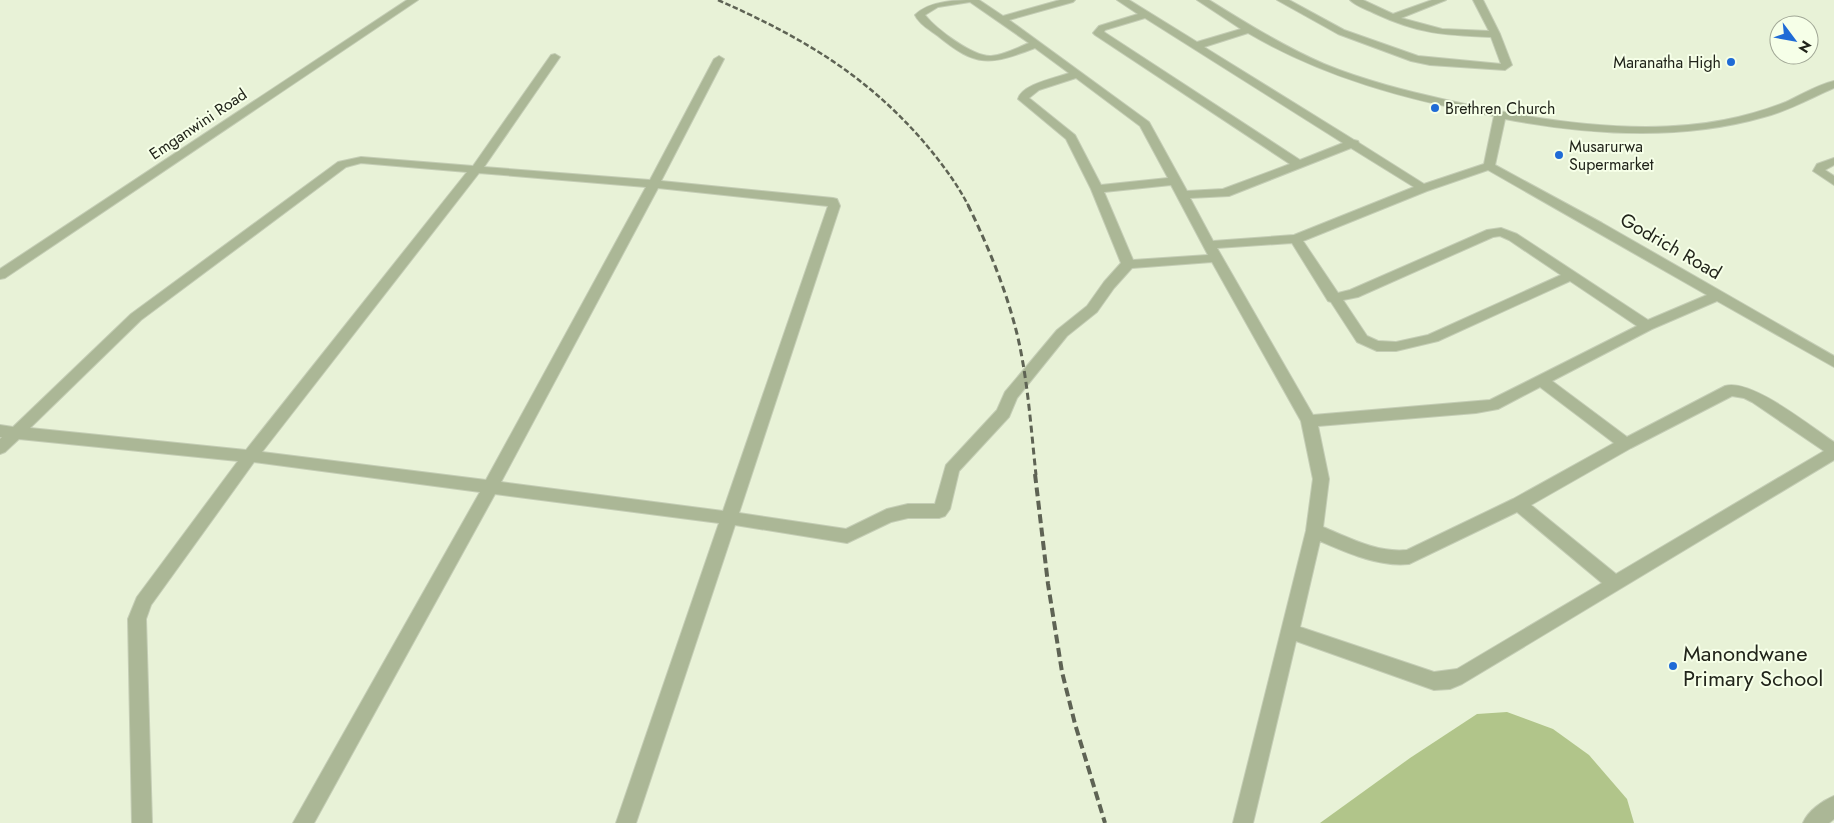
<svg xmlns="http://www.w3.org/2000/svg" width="1834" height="823" viewBox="0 0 1834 823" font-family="Jost,sans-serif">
  <rect width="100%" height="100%" fill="#e8f2d7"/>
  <polygon fill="#b1c58a" points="1507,712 1553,729 1589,755 1627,799 1634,823 1320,823 1410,758 1477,714"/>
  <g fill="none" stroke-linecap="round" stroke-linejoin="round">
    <g stroke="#c4cdb5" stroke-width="2">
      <g id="minor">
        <polygon points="407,0 418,0 5,278 0,279 0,269"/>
        <path d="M979,0l24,16 57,-16h15l-2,2 -64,18 140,102 38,69 36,-2 67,-25 -195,-129 -2,-2 6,-7 39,-12 -21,-14h12l68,42 44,-13 -44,-29h12c37,23 74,46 115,64 41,17 84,27 127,37 85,19 186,36 273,19 21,-4 42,-10 62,-18 15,-7 31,-17 48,-21v7c-23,10 -46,23 -70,29 -83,24 -175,18 -259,2l-10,46 107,58 232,133v11l-117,-66 -65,28 -100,52 75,56 98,-51c26,-8 86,41 109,56v18l-372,224 -12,5 -16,1 -138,-49 -43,182h-20l73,-292 7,-52 -12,-58 -89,-159 -80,6 -18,20 -17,24 -30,24 -50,62 -8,19 -50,54 -9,38 -5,7 -6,2h-31l-17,4 -44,21 -112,-18 -99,298h-20l103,-300 -224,-29 -181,329h-21l187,-331 -226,-30 -103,143 -5,14 6,204h-20l-4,-204 9,-22 101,-136 -219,-22 -14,13 -5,2v-15l2,-2h-2v-12l13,2 118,-113 207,-152 23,-5 112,9 78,-111 4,-1 5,3 -76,110 166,13 64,-121 5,-3 5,3 -63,122 172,17 4,1 3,7 -101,307 107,16 41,-20 21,-5h27l11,-39 51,-55 8,-18 52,-62 30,-24 17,-24 17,-19 -30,-74 -25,-50 -48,-40c4,-15 38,-21 51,-26l-34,-25c-45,17 -58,20 -97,-12 -8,-6 -19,-12 -23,-21 15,-15 43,-15 64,-15zM970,2l59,41c-12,5 -25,12 -38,13 -18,1 -55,-27 -66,-41l13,-8zM1145,18l198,125 -43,17 -196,-128 1,-2zM1248,33c77,45 160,67 246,83l-10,48 -60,20 -65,-41 -1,-2 -4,-1 -150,-93zM1076,78l64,48 28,52 -67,7 -26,-50 -46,-37 10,-8zM1351,148l63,39 -120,48 -81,6 -23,-43 39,-2zM361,163l106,9 -221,278 -216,-22 111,-108 205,-153zM1488,170l219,125 -59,25 -131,-86 -16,-6 -14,2 -137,60 -12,3 -35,-52 124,-50zM479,173l167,14 -160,293 -224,-28zM1171,185l37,70 -75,5 -29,-68zM658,188l170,18 -105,305 -222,-29zM1500,236l9,4 52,35 -133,60 -32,7 -18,-1 -11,-5 -24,-36 15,-3 135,-60zM1292,243l36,58 3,1 26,40 20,9h19l42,-10 132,-60 67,45 -147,74 -177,15 -96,-167zM1540,387l74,56 -101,56 -106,51c-30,3 -57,-12 -84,-23l6,-48 -11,-53 158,-13 22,-4zM1732,396l12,2 8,4 72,49 -208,123 -85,-69 100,-57zM1517,512l85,71 -145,86 -23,3 -134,-45 20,-86c28,12 58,26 89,23z"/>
        <path d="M1277,0h12l55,30 74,26 83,8 -10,-27c-48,-2 -72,-3 -117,-24 -8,-4 -18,-7 -24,-13h13l30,14 39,-14h14l-45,18 41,11 47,2 -16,-31h10l17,34 12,31 -7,5 -75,-5 -19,-4 -73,-27z"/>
        <polygon points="1834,158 1834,165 1825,170 1834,176 1834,185 1813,171 1817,164"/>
        <path d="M1834,796v23l-5,4h-26c5,-12 19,-22 31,-27z"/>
      </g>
    </g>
    <use href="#minor" fill="#abb796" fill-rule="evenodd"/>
    <path stroke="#5e6354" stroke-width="2.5" stroke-dasharray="5.5 2.5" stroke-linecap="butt" d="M718,0c81,36 146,73 205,141 17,20 34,42 46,66"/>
    <path stroke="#5e6354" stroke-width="3" stroke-dasharray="7 4" stroke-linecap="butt" d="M968,205c21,43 39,87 50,133 10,44 13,91 18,137"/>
    <polyline stroke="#5e6354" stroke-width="4" stroke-dasharray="9 4.5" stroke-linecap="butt" points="1035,474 1048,584 1062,672 1075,724 1105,823"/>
  </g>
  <g fill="#1f6bd6" stroke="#f6ffe8" stroke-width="2">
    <circle cx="1731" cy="62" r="5"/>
    <circle cx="1435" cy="108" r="5"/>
    <circle cx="1559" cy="155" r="5"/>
    <circle cx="1673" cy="666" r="5"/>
  </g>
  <g text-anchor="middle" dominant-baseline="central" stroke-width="4" stroke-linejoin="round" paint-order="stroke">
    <g font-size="16" fill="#21241a" stroke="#f6ffe8" text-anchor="start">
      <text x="1721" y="62" text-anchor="end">Maranatha High</text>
      <text x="1445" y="108">Brethren Church</text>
      <text x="1569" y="146">Musarurwa<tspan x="1569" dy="18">Supermarket</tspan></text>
    </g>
    <g font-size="16" fill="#21241a" stroke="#f6ffe8">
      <text transform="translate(198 124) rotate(-34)">Emganwini Road</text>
    </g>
    <g font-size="19" fill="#21241a" stroke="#f6ffe8">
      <text transform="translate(1671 246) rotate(30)">Godrich Road</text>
    </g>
    <g font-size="22" fill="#21241a" stroke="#f6ffe8" text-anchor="start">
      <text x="1683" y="653">Manondwane<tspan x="1683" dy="25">Primary School</tspan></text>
    </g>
  </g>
  <g transform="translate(1794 40) rotate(122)"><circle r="24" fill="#f6ffe8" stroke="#a1a796"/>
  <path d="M0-4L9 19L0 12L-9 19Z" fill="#1f6bd6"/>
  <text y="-8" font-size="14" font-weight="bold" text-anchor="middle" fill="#21241a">N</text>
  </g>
</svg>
